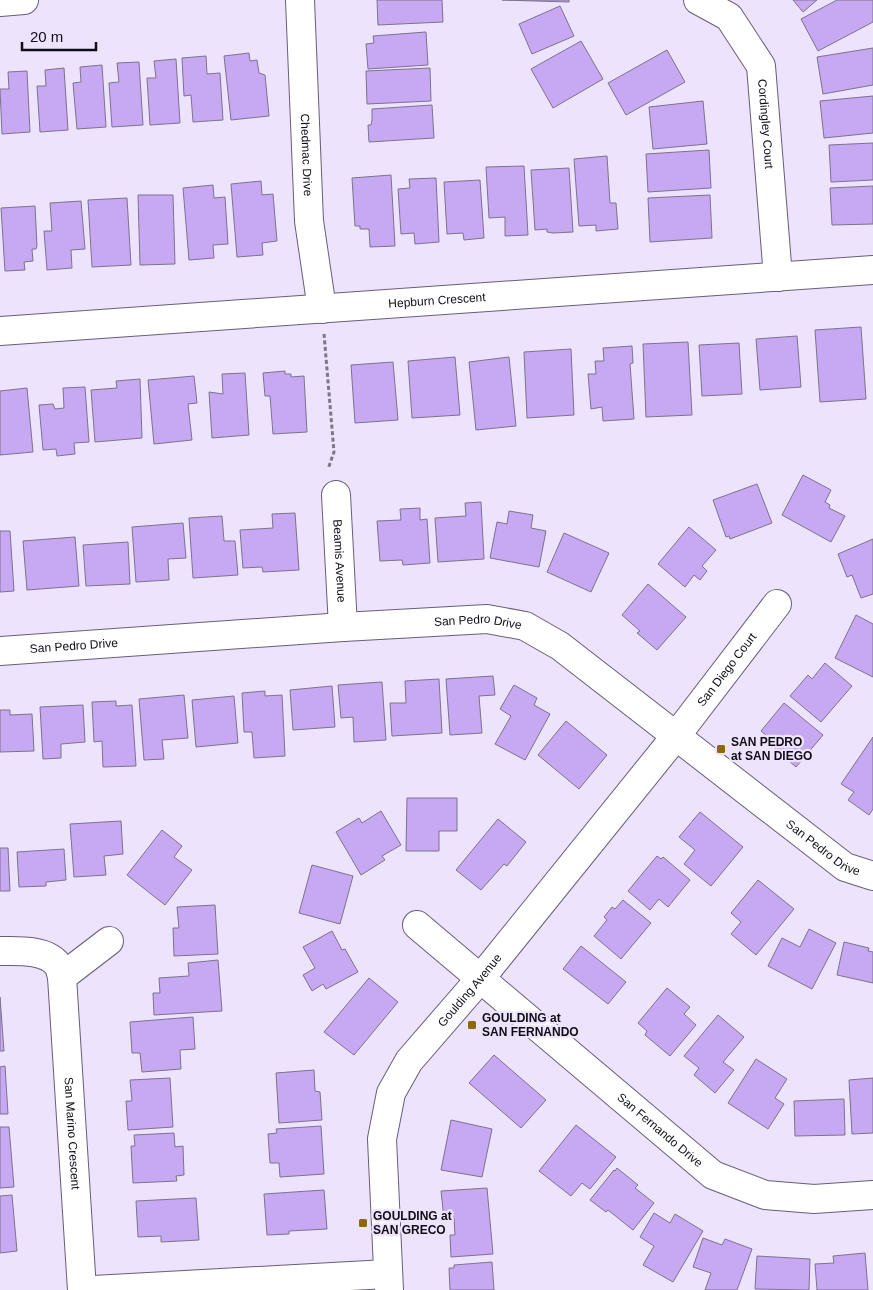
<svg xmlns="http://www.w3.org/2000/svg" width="873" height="1290" viewBox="0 0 873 1290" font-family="Arial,sans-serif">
  <rect width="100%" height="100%" fill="#ede3fc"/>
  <g fill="#c7a8f2" stroke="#7d728e">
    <polygon points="377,0 442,0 443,22 378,25"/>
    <polygon points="502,0 569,0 569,2"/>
    <polygon points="793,0 817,0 803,12"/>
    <polygon points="837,0 873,0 873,22 818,51 801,19"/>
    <polygon points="560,6 574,36 532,54 519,24"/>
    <polygon points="426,32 428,65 368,69 366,44 374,43 373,36"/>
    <polygon points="581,41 603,79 553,108 531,69"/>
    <polygon points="873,48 873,85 823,94 817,57"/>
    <polygon points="667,50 685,82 626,115 608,83"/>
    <polygon points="249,53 250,61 257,60 259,73 265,75 269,116 231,120 224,56"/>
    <polygon points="206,56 207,74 220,73 223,120 193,122 191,95 184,96 182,58"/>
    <polygon points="176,59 180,123 150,125 147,78 156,78 154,61"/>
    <polygon points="139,62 143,125 112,127 109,83 119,82 117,63"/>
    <polygon points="102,65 106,127 77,129 73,83 81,82 80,67"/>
    <polygon points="64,68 68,130 40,132 37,86 46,86 45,70"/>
    <polygon points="430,68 431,101 367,104 366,71"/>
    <polygon points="27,71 30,132 2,134 0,89 9,89 8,72"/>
    <polygon points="873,96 873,133 824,138 820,101"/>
    <polygon points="703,101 707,144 653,149 649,107"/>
    <polygon points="432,105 434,138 369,142 368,125 371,125 372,120 372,109"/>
    <polygon points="873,143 873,180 831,182 829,145"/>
    <polygon points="709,150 711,188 648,192 646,154"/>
    <polygon points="607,156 610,203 616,203 618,229 596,231 596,225 579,226 574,159"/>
    <polygon points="524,166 528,235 505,236 505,217 489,218 486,167"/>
    <polygon points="569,168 573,232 553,233 547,232 547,229 535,230 531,170"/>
    <polygon points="391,175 395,246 370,247 369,229 360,229 360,226 355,226 352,178"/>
    <polygon points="436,178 439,242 415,244 414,233 401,234 398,189 410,188 409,179"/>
    <polygon points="480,180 484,238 464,240 463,233 447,234 444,182"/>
    <polygon points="261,181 262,195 273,194 277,241 262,243 263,255 237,257 231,184"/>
    <polygon points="213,185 214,198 225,197 228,244 213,245 214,258 189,260 183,188"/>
    <polygon points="873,186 873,224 832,225 830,188"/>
    <polygon points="138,195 173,195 175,264 140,265"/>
    <polygon points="710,195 712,238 650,242 648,198"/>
    <polygon points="127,198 131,265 92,267 88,200"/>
    <polygon points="81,201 85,249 71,250 72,268 47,270 44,231 52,231 50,203"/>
    <polygon points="35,206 37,246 36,249 32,249 33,261 24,262 25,270 5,271 1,208"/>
    <polygon points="861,327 866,399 820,402 815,330"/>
    <polygon points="797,336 801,387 760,390 756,339"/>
    <polygon points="688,342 692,415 646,417 643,344"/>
    <polygon points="739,343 742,394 702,396 699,345"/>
    <polygon points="632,346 633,363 630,364 634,419 603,421 602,407 591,409 588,374 596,374 595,361 604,361 603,348"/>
    <polygon points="571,349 574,415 527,418 524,352"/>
    <polygon points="455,357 460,415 412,418 408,361"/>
    <polygon points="509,357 516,426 476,430 469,362"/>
    <polygon points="393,362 398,420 355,423 351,365"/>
    <polygon points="285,371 285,374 291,374 291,377 304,376 307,432 273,434 270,396 265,396 263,373"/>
    <polygon points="245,373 249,435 212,438 209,392 223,394 222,374"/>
    <polygon points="194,376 197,403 188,404 192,440 154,444 148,380"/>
    <polygon points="140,379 142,438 95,442 91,390 117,388 116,381"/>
    <polygon points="85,387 89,442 74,443 75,454 57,456 56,449 43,450 39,405 53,404 55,409 64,408 63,388"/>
    <polygon points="27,388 33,452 0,455 0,391"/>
    <polygon points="803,475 831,490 825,502 830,505 829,508 845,516 831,542 782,515"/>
    <polygon points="757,484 772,523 730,539 729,536 726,537 713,500"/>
    <polygon points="481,502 484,559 438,562 435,518 466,516 465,503"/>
    <polygon points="420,508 420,520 427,519 430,563 403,565 402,560 380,561 377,521 401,520 400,509"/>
    <polygon points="509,511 533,515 531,528 546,531 539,567 490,558 497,522 507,524"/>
    <polygon points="295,513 299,570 263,572 262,567 243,568 240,530 273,528 272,514"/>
    <polygon points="222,516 224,541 235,541 238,575 193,578 189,518"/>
    <polygon points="183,523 186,558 168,559 169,580 136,582 132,527"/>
    <polygon points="689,527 716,550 702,566 707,571 700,580 694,575 685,587 658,564"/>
    <polygon points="0,531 10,531 14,591 0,592"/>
    <polygon points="564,533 609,553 591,592 547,572"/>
    <polygon points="75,537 79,586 27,590 23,541"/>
    <polygon points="873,539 873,594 861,598 852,575 847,577 838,554"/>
    <polygon points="128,542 130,584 86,586 83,545"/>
    <polygon points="648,584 686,617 657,650 637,633 640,631 622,615"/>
    <polygon points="856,615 873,624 873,677 835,658"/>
    <polygon points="825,663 852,686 821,722 790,696 808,675 812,679"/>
    <polygon points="493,676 495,695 479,696 482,733 450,735 446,679"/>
    <polygon points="439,679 442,733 392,736 390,703 406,703 405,681"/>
    <polygon points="382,682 386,740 354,742 353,717 341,718 338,685"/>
    <polygon points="514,685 537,698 534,705 550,714 525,760 495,744 511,716 500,709"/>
    <polygon points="332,686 335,727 293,730 290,690"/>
    <polygon points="265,691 265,696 282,695 285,756 254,758 252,732 244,732 242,693"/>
    <polygon points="184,695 188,738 162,740 164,759 144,760 139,699"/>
    <polygon points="234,696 238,743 196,747 192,700"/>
    <polygon points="116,701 116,706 132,705 136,766 103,767 102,741 94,742 92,702"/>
    <polygon points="784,703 823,735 796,767 775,749 778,745 761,731"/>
    <polygon points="83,705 85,742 61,744 61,758 43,759 40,707"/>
    <polygon points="0,710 10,710 10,715 32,714 34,751 0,752"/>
    <polygon points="566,721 607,755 579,789 538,755"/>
    <polygon points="873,737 873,809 869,815 848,800 854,792 841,784"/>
    <polygon points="407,798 457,798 457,831 439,831 439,851 406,851"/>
    <polygon points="381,811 401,845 382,856 385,860 361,875 336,832 359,818 362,823"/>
    <polygon points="700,812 743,847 711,886 684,864 695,850 679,837"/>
    <polygon points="498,819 526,842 507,866 504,864 481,890 456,870"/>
    <polygon points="121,821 123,854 104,856 106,875 74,877 70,824"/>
    <polygon points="162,830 182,846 174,857 192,870 165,905 127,875"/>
    <polygon points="0,848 8,848 10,891 0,891"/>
    <polygon points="64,849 66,880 46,882 46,886 19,887 17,852"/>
    <polygon points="657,856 661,859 663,857 690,880 668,907 659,899 650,910 628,891"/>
    <polygon points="312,865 353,876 340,924 299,913"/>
    <polygon points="758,880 794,909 756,955 731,934 741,922 731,913"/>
    <polygon points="623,900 651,923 621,959 594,936 607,920 604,917 612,907 615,909"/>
    <polygon points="215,905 218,954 174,956 173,928 179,928 177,907"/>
    <polygon points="809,929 836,943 812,989 768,966 782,938 800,947"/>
    <polygon points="332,931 342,950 345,949 358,972 326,989 323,984 312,991 303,975 315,968 303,947"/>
    <polygon points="844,942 869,948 868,951 873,952 873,983 837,975"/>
    <polygon points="581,946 626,982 608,1004 563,969"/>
    <polygon points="218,960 222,1011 154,1015 153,993 160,993 159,978 189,976 188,963"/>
    <polygon points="369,978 398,1002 354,1055 324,1032"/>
    <polygon points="667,988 690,1007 684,1014 696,1025 670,1056 645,1035 647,1031 638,1023"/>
    <polygon points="0,997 4,1051 0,1051"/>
    <polygon points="718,1015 744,1037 723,1062 734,1070 715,1093 694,1075 699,1068 684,1056"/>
    <polygon points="193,1017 195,1049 180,1050 181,1069 142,1072 140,1053 132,1053 130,1022"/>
    <polygon points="494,1055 546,1100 521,1128 469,1083"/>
    <polygon points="756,1059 787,1079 775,1098 784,1104 768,1129 728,1103"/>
    <polygon points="5,1066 8,1114 0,1114 0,1067"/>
    <polygon points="314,1070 315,1091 320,1092 322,1120 279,1123 276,1073"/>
    <polygon points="170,1078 173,1127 128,1130 126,1101 132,1101 130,1080"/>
    <polygon points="873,1078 873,1133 852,1134 849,1080"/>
    <polygon points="844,1099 845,1135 795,1136 794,1101"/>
    <polygon points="451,1120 492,1129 482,1177 441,1170"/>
    <polygon points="576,1125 616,1157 590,1189 582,1183 571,1196 539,1171"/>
    <polygon points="321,1126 324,1174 280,1177 279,1163 270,1163 268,1134 277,1133 276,1129"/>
    <polygon points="0,1127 9,1127 14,1187 0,1188"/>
    <polygon points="174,1133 175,1147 183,1146 184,1175 176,1176 177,1181 133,1183 131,1146 135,1146 134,1135"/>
    <polygon points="617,1168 638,1185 635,1188 654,1203 633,1230 608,1210 606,1212 590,1200 614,1170 615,1171"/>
    <polygon points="487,1188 493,1254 451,1257 450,1235 455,1235 454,1218 444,1219 441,1191"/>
    <polygon points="324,1190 327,1229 289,1231 289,1234 267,1235 264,1194"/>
    <polygon points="12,1195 17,1251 0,1253 0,1196"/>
    <polygon points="196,1198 199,1240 161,1242 161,1236 138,1237 136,1201"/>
    <polygon points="654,1213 670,1223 675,1214 703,1231 673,1282 643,1265 654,1246 640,1237"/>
    <polygon points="703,1238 722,1245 725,1239 752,1249 737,1290 705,1290 711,1273 693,1267"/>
    <polygon points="865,1253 868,1290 817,1290 815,1264 834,1263 833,1256"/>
    <polygon points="757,1256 810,1259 809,1290 755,1289"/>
    <polygon points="492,1262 494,1290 450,1290 449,1268 454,1268 454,1265"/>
  </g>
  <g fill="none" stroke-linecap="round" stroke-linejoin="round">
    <g stroke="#685e79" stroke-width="30">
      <g id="minor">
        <path id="s1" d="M300,0l9,221 13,88"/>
        <path id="s2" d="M698,0l31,17 32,49 17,211"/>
        <polyline points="0,2 24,0"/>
        <path id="s3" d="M0,331l873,-61"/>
        <path id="s4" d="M336,495l7,132"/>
        <path id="s5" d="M0,651l343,-24 144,-8 38,7 35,20 285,221 28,9"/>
        <path id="s6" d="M417,925l296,250 52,20 49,4 59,-4"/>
        <path id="s7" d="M0,951c18,0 46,-2 58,14 2,3 3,9 4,12l20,313"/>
        <polyline points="62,977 109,941"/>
        <polyline points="93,1290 387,1274"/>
        <path id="s8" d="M389,1290l-7,-151 9,-46 18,-32 71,-82 196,-243 101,-132"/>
      </g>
    </g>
    <polyline stroke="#7e7789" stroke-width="3" stroke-dasharray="4 2.5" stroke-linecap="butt" points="324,334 334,452 328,469"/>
    <use href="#minor" stroke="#fff" stroke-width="28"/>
  </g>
  <g fill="#8d680b" stroke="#ede3fc" stroke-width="2">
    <rect x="716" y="744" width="10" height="10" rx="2.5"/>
    <rect x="467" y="1020" width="10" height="10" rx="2.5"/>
    <rect x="358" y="1218" width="10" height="10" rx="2.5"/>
  </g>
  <g text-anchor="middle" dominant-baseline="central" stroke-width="4.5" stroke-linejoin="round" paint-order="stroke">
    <g font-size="12" fill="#100c16" stroke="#ede3fc">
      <text stroke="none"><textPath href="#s2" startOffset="152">Cordingley Court</textPath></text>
      <text stroke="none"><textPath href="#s1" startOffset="155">Chedmac Drive</textPath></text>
      <text stroke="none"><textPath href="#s3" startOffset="438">Hepburn Crescent</textPath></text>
      <text stroke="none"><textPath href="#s4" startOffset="66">Beamis Avenue</textPath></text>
      <text stroke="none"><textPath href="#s5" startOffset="479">San Pedro Drive</textPath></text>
      <text stroke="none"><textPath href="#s5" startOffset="74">San Pedro Drive</textPath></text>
      <text stroke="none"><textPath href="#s8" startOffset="739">San Diego Court</textPath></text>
      <text stroke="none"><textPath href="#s5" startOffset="899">San Pedro Drive</textPath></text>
      <text stroke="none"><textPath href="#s8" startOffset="328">Goulding Avenue</textPath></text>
      <text stroke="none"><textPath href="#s6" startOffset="318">San Fernando Drive</textPath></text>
      <text stroke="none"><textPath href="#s7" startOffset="231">San Marino Crescent</textPath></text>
    </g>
    <g font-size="12" font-weight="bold" fill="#100c16" stroke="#ede3fc" text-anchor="start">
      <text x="731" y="742">SAN PEDRO<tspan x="731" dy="14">at SAN DIEGO</tspan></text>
      <text x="482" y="1018">GOULDING at<tspan x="482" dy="14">SAN FERNANDO</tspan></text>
      <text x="373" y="1216">GOULDING at<tspan x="373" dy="14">SAN GRECO</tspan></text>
    </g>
  </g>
  <path d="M22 42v8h74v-8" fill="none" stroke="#100c16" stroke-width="2.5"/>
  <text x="30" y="42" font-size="15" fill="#100c16" stroke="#ede3fc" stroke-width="4" paint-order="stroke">20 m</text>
</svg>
